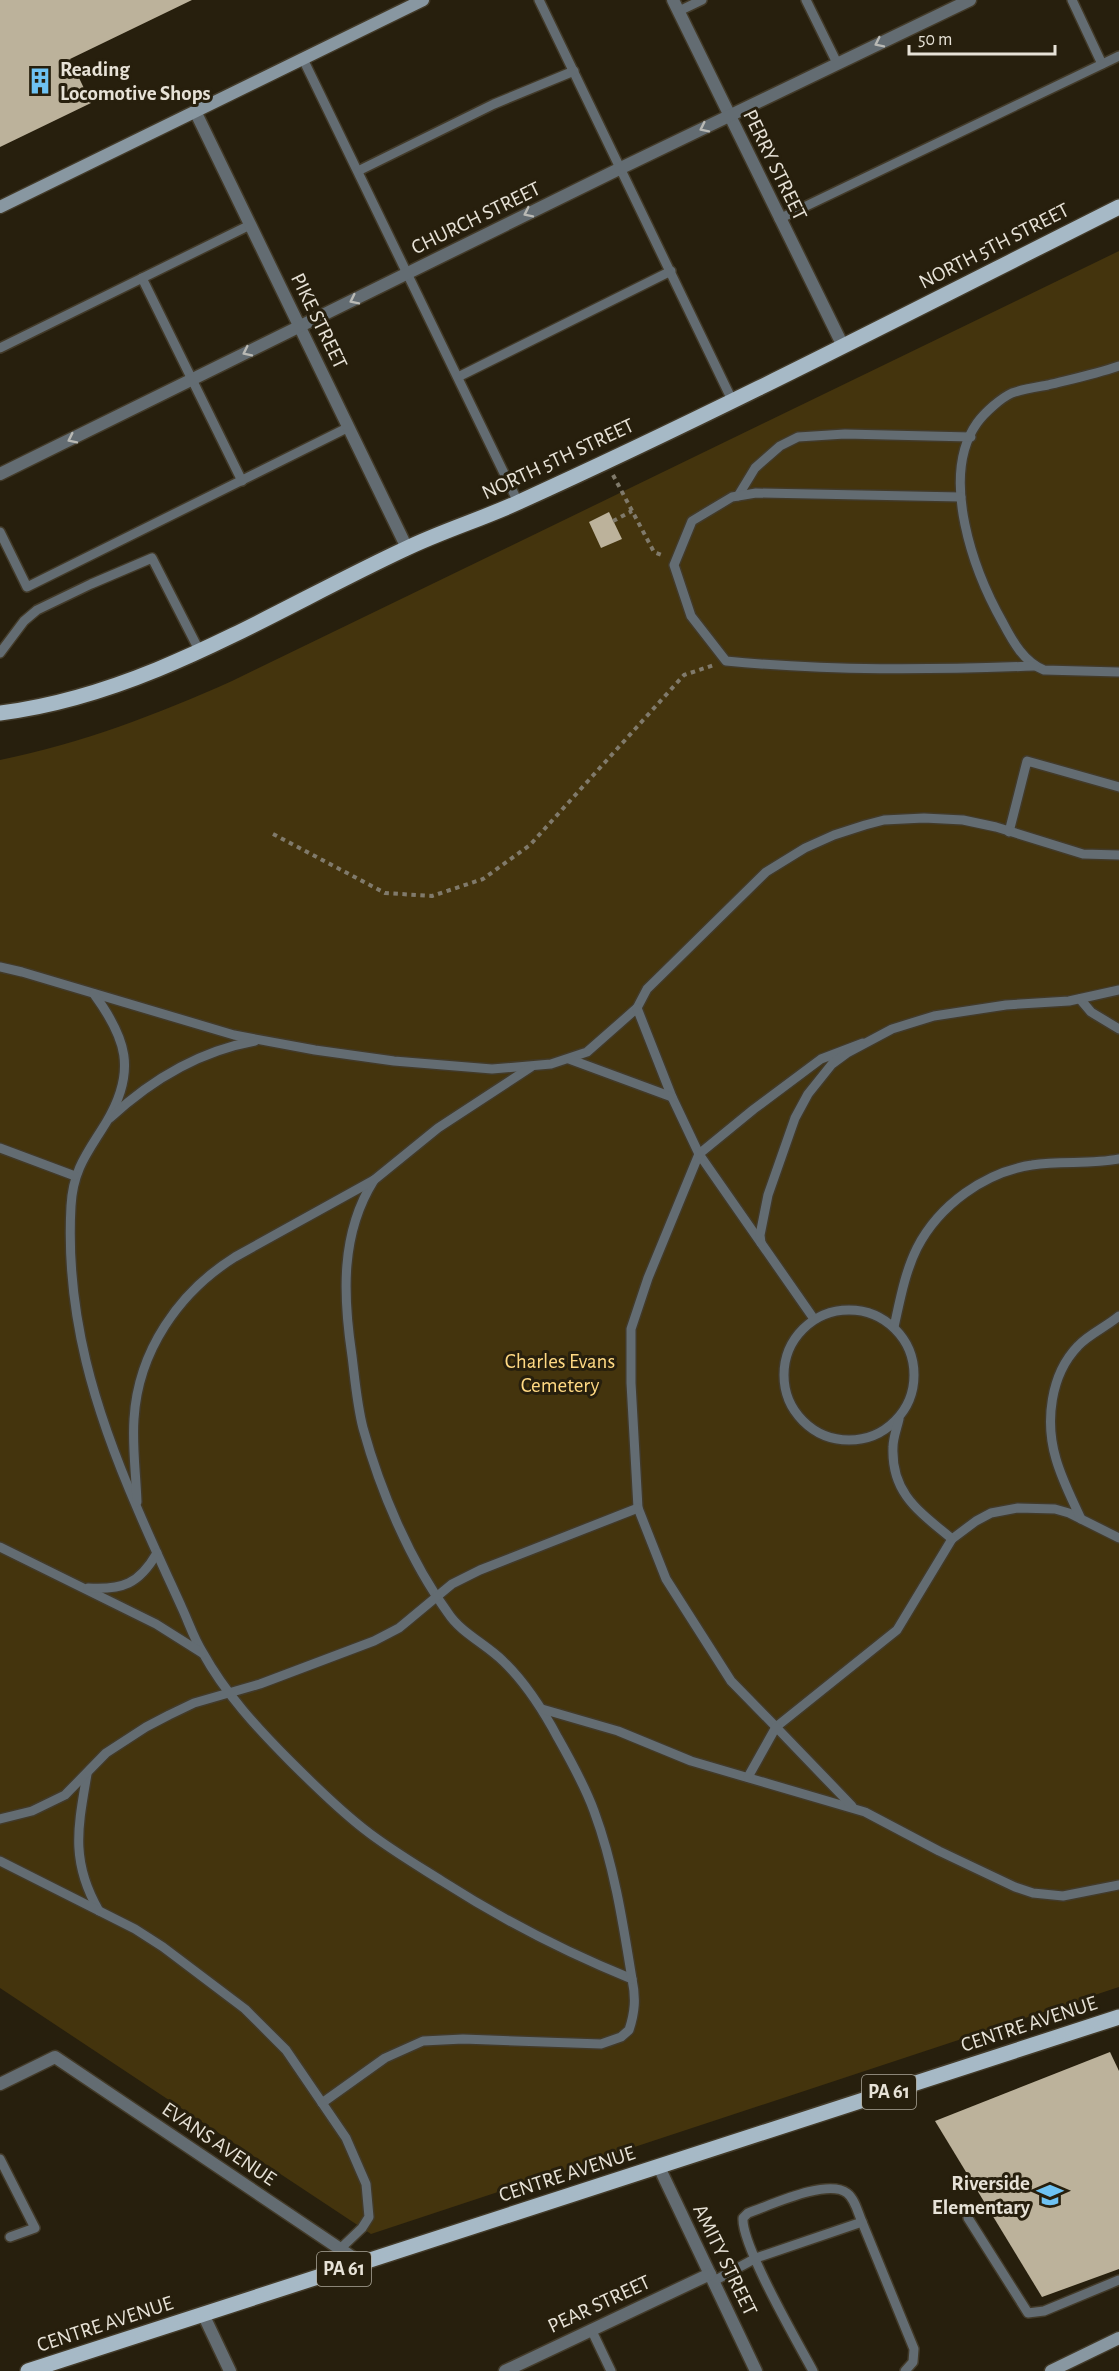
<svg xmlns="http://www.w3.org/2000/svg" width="1119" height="2371" viewBox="0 0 1119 2371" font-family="'Alegreya Sans',sans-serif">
  <rect width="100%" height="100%" fill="#271f0d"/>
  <path fill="#44340d" d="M1119,251v1736l-748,247 -371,-246v-1228c80,-16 158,-46 232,-79z"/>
  <g fill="#bcb29b">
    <polygon points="0,0 192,0 70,59 91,103 0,147"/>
    <polygon points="609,512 622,539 601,548 589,522"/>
    <polygon points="1110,2052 1119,2071 1119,2269 1042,2297 935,2121"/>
  </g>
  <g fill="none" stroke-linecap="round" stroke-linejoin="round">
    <g stroke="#423a29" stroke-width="12">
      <g id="lane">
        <polyline points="539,0 732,400"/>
        <polyline points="806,0 837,63"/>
        <polyline points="1072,0 1102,64"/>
        <polyline points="679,11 702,0"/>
        <polyline points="303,59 518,502"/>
        <polyline points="358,171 494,104 574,71"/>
        <polyline points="779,219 1119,56"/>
        <polyline points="142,278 242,481"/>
        <polyline points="0,348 250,225"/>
        <path d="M1119,366c-23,8 -47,13 -71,19 -11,2 -25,4 -36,8 -11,5 -27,19 -35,30 -38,54 -3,149 26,200 10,19 21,39 41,47l75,2"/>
        <polyline points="458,377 671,271"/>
        <polyline points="738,496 755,468 780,446 798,437 845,434 971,437"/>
        <path d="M961,497l-205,-4 -24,4 -40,24 -18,44 17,51 35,45c104,10 204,9 309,5"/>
        <polyline points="0,532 27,587 349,427"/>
        <polyline points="0,653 24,621 37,610 91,584 152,558 199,650"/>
        <polyline points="1009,832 1027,761 1119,787"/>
        <polyline points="0,967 22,972 234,1035 315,1050 394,1061 492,1069 551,1064 587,1052 637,1008 647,989 766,872 805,848 834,835 865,825 884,820 924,818 963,820 996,827 1083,854 1119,855"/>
        <path d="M94,994c32,44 43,76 13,127 -18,30 -34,47 -36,85 -6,109 24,205 67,304 14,33 29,65 44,98 7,15 12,31 21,45 22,40 54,75 87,108 23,23 47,47 74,68 24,19 51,35 78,52 61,39 123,71 190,98 4,19 3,33 -3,51l-8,7 -20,7 -138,-5 -40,2 -38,17 -63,45"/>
        <polyline points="1080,999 1091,1012 1119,1029"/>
        <polyline points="637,1008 672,1097 699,1154 814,1319"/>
        <polyline points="863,1043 821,1059 754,1109 699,1154 648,1278 631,1329 631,1383 638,1508 666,1579 731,1681 776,1727 897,1630 952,1539 976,1521 991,1513 1018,1508 1055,1509 1069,1513 1119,1538"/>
        <polyline points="569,1059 672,1097"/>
        <path d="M110,1118c41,-38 90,-67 145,-77"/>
        <polyline points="0,1148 75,1176"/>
        <path d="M374,1180c-34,54 -31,116 -22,176 3,24 5,49 11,72 17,62 47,133 85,185 13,20 38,31 55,48 23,22 40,49 55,77 13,23 27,48 36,73 20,54 29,112 38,168"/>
        <polyline points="761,1243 760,1235 768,1195 795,1118 808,1094 832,1064 847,1053 892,1029 934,1016 1006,1005 1069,1001 1119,990"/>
        <circle cx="849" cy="1375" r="65"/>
        <path d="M894,1327c6,-27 11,-55 23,-79 22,-43 68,-76 115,-83 29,-5 58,0 87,-6"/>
        <path d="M899,1419c-2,9 -6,19 -6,28 -2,47 27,65 59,92"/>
        <path d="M137,1502c-1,-28 -5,-56 -3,-83 4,-68 45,-127 101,-162l139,-77 64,-52 93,-61"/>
        <path d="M1081,1519c-9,-20 -19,-39 -25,-60 -11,-37 -6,-84 22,-113 11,-12 28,-19 41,-30"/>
        <polyline points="0,1547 156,1624 202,1653"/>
        <path d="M88,1588c35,2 51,-4 69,-35"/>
        <polyline points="542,1709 618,1731 691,1761 865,1812 939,1851 1015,1887 1033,1893 1063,1896 1119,1885"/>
        <path d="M87,1774c-9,53 -17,87 12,137"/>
        <polyline points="748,1777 776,1727 852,1806"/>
        <polyline points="0,1819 32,1811 65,1795 106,1753 146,1727 169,1715 194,1703 260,1684 374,1641 399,1628 452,1584 480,1570 638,1508"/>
        <polyline points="0,1861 135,1929 163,1947 245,2009 286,2050 346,2138 366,2184 369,2217 362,2228 340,2249"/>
        <polyline points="0,2159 35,2228 10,2237"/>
        <polyline points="968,2218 1028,2313 1044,2311 1119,2280"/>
        <polyline points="862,2222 914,2349 913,2362 905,2371"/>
        <path d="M714,2281l42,-23 106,-36c-4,-9 -7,-23 -15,-29 -20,-15 -78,13 -99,20l-5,5c-2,27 55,125 70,153"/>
        <polyline points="591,2329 611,2371"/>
      </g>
    </g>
    <g stroke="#423a29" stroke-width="15">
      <g id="street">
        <polyline points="673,0 843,346"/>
        <polyline points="195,111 407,548"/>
        <polyline points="0,474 621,168 970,0"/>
        <polyline points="0,2084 55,2057 361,2263"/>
        <polyline points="659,2167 756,2371"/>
        <polyline points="203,2314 230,2371"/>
        <polyline points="505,2371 710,2274"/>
      </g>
    </g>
    <g stroke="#423a29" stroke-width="15">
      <g id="secondary">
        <polyline points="0,207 423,0"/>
        <polyline points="1051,2371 1119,2338"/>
      </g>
    </g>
    <g stroke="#423a29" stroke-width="18">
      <g id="primary">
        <path d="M0,713c146,-18 274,-103 405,-164 37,-18 77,-30 114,-47 203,-92 401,-195 600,-295"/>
        <polyline points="28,2371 1119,2017"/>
      </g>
    </g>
    <g stroke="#807a6b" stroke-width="4" stroke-dasharray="4.5 4.5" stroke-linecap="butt">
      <polyline points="613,475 654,552 664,556"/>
      <polyline points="613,521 632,511"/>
      <polyline points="273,834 385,893 432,896 483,879 530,845 684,675 714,665"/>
    </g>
    <use href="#lane" stroke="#636c72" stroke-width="9"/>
    <use href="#street" stroke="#636c72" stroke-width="12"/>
    <use href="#secondary" stroke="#8897a1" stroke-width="12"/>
    <use href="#primary" stroke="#a6b9c6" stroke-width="15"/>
  </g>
  <defs><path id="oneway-chevron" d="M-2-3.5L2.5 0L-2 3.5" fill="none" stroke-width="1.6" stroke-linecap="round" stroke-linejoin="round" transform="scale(1.5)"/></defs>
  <g stroke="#b9b9b4">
    <use href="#oneway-chevron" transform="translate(879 43) rotate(154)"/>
    <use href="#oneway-chevron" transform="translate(704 128) rotate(154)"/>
    <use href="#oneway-chevron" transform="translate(528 213) rotate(154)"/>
    <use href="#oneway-chevron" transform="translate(354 300) rotate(154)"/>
    <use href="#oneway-chevron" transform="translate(247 352) rotate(154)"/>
    <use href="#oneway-chevron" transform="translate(72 439) rotate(154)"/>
  </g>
  <defs>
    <g id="building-bare" transform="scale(2.07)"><path d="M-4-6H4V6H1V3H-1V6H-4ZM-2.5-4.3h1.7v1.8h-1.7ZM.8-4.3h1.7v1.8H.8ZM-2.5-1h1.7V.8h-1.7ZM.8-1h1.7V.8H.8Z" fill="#6ec2f3" stroke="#271f0d" stroke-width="2.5" paint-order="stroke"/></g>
    <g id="school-bare" transform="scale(2.07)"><path d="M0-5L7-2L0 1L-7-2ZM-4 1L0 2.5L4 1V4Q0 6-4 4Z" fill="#6ec2f3" stroke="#271f0d" stroke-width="2.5" paint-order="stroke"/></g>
  </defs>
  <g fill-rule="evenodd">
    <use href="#building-bare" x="40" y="81"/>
    <use href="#school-bare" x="1050" y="2195"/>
  </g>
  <g text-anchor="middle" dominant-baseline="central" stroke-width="6" stroke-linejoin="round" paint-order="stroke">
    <g fill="#271f0d" stroke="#ada89a" stroke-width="1.5">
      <rect x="862" y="2075" width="54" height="34" rx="4.5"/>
      <rect x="317" y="2252" width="54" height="34" rx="4.5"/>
    </g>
    <g font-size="20" font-weight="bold" fill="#e7e2d7">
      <text x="889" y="2092">PA 61</text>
      <text x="344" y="2269">PA 61</text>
    </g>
    <g font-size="21" font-weight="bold" fill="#e7e2d7" stroke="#271f0d" text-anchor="start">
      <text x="60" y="69">Reading<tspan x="60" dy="24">Locomotive Shops</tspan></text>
      <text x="1030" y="2183" text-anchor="end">Riverside<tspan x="1030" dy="24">Elementary</tspan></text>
    </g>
    <g font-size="21" fill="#e7e2d7" stroke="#271f0d">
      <text transform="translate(775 165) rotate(64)">PERRY STREET</text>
      <text transform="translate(476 218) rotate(-26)">CHURCH STREET</text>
      <text transform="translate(994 246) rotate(-27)">NORTH 5TH STREET</text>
      <text transform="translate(319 321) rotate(64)">PIKE STREET</text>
      <text transform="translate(558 459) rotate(-25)">NORTH 5TH STREET</text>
      <text transform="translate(1029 2024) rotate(-18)">CENTRE AVENUE</text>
      <text transform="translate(219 2144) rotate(34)">EVANS AVENUE</text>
      <text transform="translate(567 2174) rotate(-18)">CENTRE AVENUE</text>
      <text transform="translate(725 2260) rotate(64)">AMITY STREET</text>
      <text transform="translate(599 2304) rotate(-25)">PEAR STREET</text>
      <text transform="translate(105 2324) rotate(-18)">CENTRE AVENUE</text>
    </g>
    <g font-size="21" fill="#ffd983" stroke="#271f0d">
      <text x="560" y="1361">Charles Evans<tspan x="560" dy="24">Cemetery</tspan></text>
    </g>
  </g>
  <path d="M909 45v9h146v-9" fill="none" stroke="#e7e2d7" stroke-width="3"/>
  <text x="918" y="45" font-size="18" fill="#e7e2d7" stroke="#271f0d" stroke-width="4.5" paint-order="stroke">50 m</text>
</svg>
